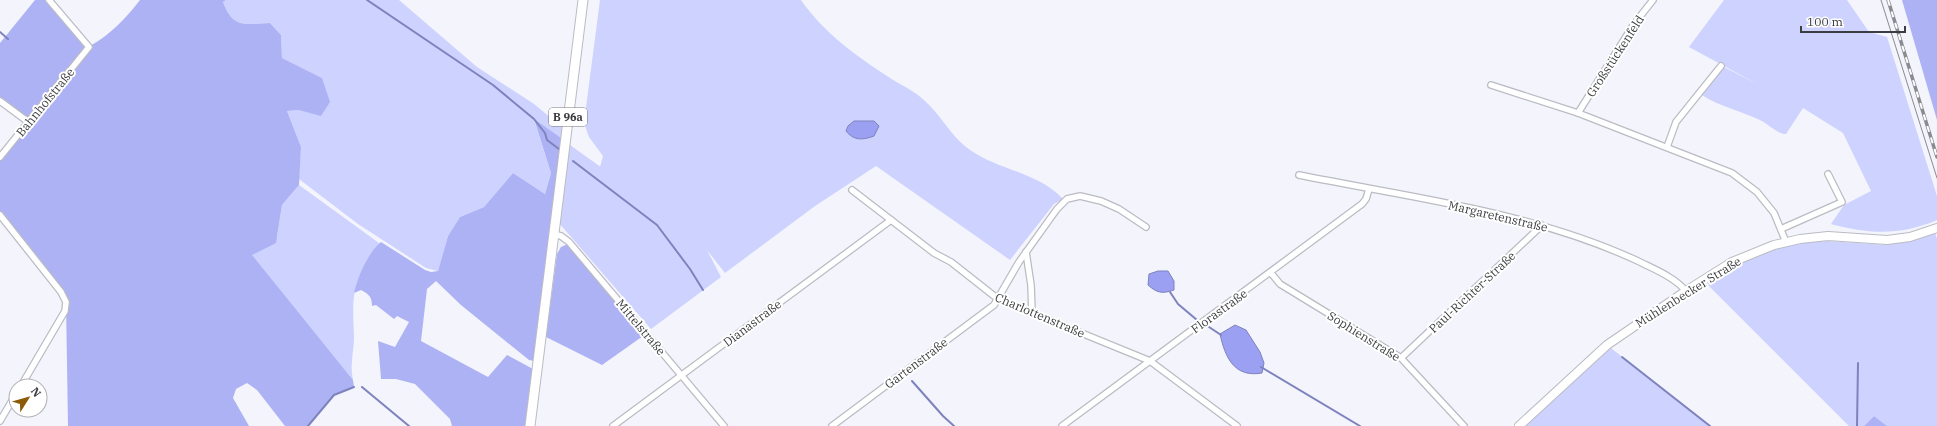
<svg xmlns="http://www.w3.org/2000/svg" width="1937" height="426" viewBox="0 0 1937 426" font-family="'IBM Plex Serif',serif">
  <rect width="100%" height="100%" fill="#f3f4fc"/>
  <g fill="#cdd2ff">
    <path d="M226,0h173l78,67 57,37 29,24 1,12 -30,-20 17,53 -6,21 -32,-21 -29,34 -24,10 -12,19 -10,35 -12,-3 -68,-44 -59,-45 2,-32 -14,-36 12,-1 23,-32 -40,-20 -1,-23 -11,-12c-25,1 -37,6 -47,-21z"/>
    <path d="M600,0h201c22,32 54,55 86,76 13,9 27,14 38,25 17,15 26,36 45,49 28,20 68,22 93,49l-9,5 -44,56 -134,-94 -61,40 -90,67 -18,-23 14,27 -70,52 -92,-106 11,-78 42,30 -12,-8 3,-11 -14,-19 -5,-14z"/>
    <path d="M1724,0h123l22,32 18,5 50,159v24c-37,16 -69,14 -106,4l13,-19 27,-14 -28,-58 -40,-25 -17,26c-8,0 -17,-9 -24,-13 -20,-10 -42,-14 -60,-26l22,-28 37,19 -72,-39z"/>
    <path d="M299,185l80,58c-27,41 -27,47 -25,95 0,8 -2,16 -2,24 -1,6 0,12 1,18l-102,-125 26,-18 5,-32z"/>
    <polygon points="1934,229 1937,239 1937,426 1887,426 1874,416 1864,426 1849,426 1707,284 1734,267 1748,255 1786,242 1828,241 1887,245"/>
    <polygon points="1607,345 1710,426 1519,426"/>
  </g>
  <g fill="#adb2f4">
    <path d="M35,0h13l42,46c19,-10 37,-29 50,-46h86l-3,2c10,27 22,22 47,21l11,12 1,23 40,20 8,24 -9,14 -22,-6 -12,1 14,36 -2,38 -17,20 -6,38 -24,12 101,125 1,7 -20,8 -26,31h-23l-28,-36 -10,-7 -11,6 -3,9 16,28h-181l-2,-124 -66,-87v-59l27,-35 -27,-20v-58z"/>
    <polygon points="1902,0 1937,0 1937,120"/>
    <path d="M534,119l30,21 -30,221 -5,-1 -68,-55 -25,-24 -9,8 -6,52 67,36 19,-22 26,14 -6,57h-75l-2,-7 -35,-35 -19,-5h-15l-3,-38 17,6 14,-25 -12,-6 -3,3 -18,-14 -4,1c0,-9 -3,-12 -11,-16l-7,3c3,-15 15,-42 27,-51l44,28 6,2 7,-1 10,-35 12,-19 24,-10 29,-34 32,21 6,-21z"/>
    <polygon points="568,244 643,336 602,365 546,337 557,254 561,247"/>
    <polygon points="1874,416 1887,426 1864,426"/>
  </g>
  <g fill="#9ba0f2" stroke="#7e82bd">
    <path d="M854,121h20l5,5 -5,10c-11,4 -20,5 -28,-5l2,-5z"/>
    <path d="M1158,271h10l6,10v9c-12,4 -17,3 -26,-5l1,-11z"/>
    <path d="M1235,325l11,5 14,22 4,11 -2,10c-28,5 -37,-16 -42,-39z"/>
  </g>
  <g fill="none" stroke-linecap="round" stroke-linejoin="round">
    <g stroke="#7e82bd" stroke-width="2">
      <polyline points="367,0 493,85 534,119 545,133 547,140 559,149"/>
      <polyline points="0,32 8,39"/>
      <polyline points="573,161 657,225 690,269 703,290"/>
      <polyline points="1170,292 1178,304 1197,320"/>
      <polyline points="1206,325 1221,335"/>
      <polyline points="1622,357 1710,426"/>
      <polyline points="1261,367 1360,426"/>
      <polyline points="912,381 943,416 954,426"/>
      <polyline points="362,387 409,426"/>
      <polyline points="308,426 334,395 354,387"/>
      <polyline points="1857,426 1858,363"/>
    </g>
    <g stroke="#bbbcc3" stroke-width="8">
      <g id="street">
        <polyline points="1653,0 1634,24 1578,113 1732,173 1757,192 1774,213 1786,242"/>
        <polyline points="1491,85 1578,113"/>
        <polyline points="0,101 27,121"/>
        <polyline points="1667,147 1676,122 1721,66"/>
        <polyline points="0,157 89,47 49,0"/>
        <path d="M1299,175c114,23 235,37 341,87 16,8 34,15 46,29"/>
        <polyline points="852,190 934,253 951,262 998,299 1150,361 1237,426"/>
        <polyline points="0,215 61,292 66,302 65,311 21,386"/>
        <polyline points="1781,229 1842,202 1828,174"/>
        <polyline points="553,234 561,236 569,242 724,426"/>
        <polyline points="1026,252 1031,285 1032,313"/>
        <polyline points="1271,273 1280,284 1401,358 1464,426"/>
        <polyline points="1401,358 1538,229 1540,224"/>
        <polyline points="0,421 16,394"/>
        <polyline points="613,426 891,220"/>
        <polyline points="832,426 994,305 1019,262 1057,209 1067,199 1080,196 1101,201 1119,209 1146,227"/>
        <polyline points="1062,426 1362,204 1366,199 1369,189"/>
      </g>
    </g>
    <g stroke="#bbbcc3" stroke-width="10">
      <polyline id="secondary" points="1519,426 1607,345 1686,291 1732,262 1774,245 1800,239 1828,236 1887,240 1910,237 1937,228"/>
    </g>
    <g stroke="#bbbcc3" stroke-width="11">
      <polyline id="primary" points="530,426 583,0"/>
    </g>
    <use href="#street" stroke="#fff" stroke-width="5.5"/>
    <use href="#secondary" stroke="#fff" stroke-width="8"/>
    <use href="#primary" stroke="#fff" stroke-width="9"/>
    <polyline stroke="#8a8b90" stroke-width="1" points="1881,0 1937,178"/>
    <g stroke="#8a8b90" stroke-width="3.5">
      <polyline id="rail" points="1888,0 1937,157"/>
    </g>
    <use href="#rail" stroke="#fff" stroke-width="2" stroke-dasharray="6" stroke-linecap="butt"/>
  </g>
  <g text-anchor="middle" dominant-baseline="central" stroke-width="4" stroke-linejoin="round" paint-order="stroke">
    <rect fill="#fff" stroke="#767779" stroke-width="1" x="549" y="108" width="38" height="18" rx="3"/>
    <g font-size="11" font-weight="bold" fill="#3c3d40">
      <text x="568" y="117">B 96a</text>
    </g>
    <g font-size="12" fill="#3c3d40" stroke="#fff">
      <text transform="translate(1615 56) rotate(-57)">Großstückenfeld</text>
      <text transform="translate(45 102) rotate(-51)">Bahnhofstraße</text>
      <text transform="translate(1498 216) rotate(13)">Margaretenstraße</text>
      <text transform="translate(1472 292) rotate(-43)">Paul-Richter-Straße</text>
      <text transform="translate(1688 292) rotate(-32)">Mühlenbecker Straße</text>
      <text transform="translate(1219 311) rotate(-36)">Florastraße</text>
      <text transform="translate(1040 315) rotate(23)">Charlottenstraße</text>
      <text transform="translate(752 323) rotate(-37)">Dianastraße</text>
      <text transform="translate(641 327) rotate(50)">Mittelstraße</text>
      <text transform="translate(1364 336) rotate(32)">Sophienstraße</text>
      <text transform="translate(916 363) rotate(-37)">Gartenstraße</text>
    </g>
  </g>
  <g transform="translate(28 398) rotate(53)"><circle r="19" fill="#ffffff" stroke="#b1b1b3"/>
  <path d="M0-3L7 15L0 10L-7 15Z" fill="#8d5a08"/>
  <text y="-6" font-size="11" font-weight="bold" text-anchor="middle" fill="#3c3d40">N</text>
  </g>
  <path d="M1801 26v6h104v-6" fill="none" stroke="#3c3d40" stroke-width="2"/>
  <text x="1807" y="26" font-size="12" fill="#3c3d40" stroke="#ffffff" stroke-width="3" paint-order="stroke">100 m</text>
</svg>
